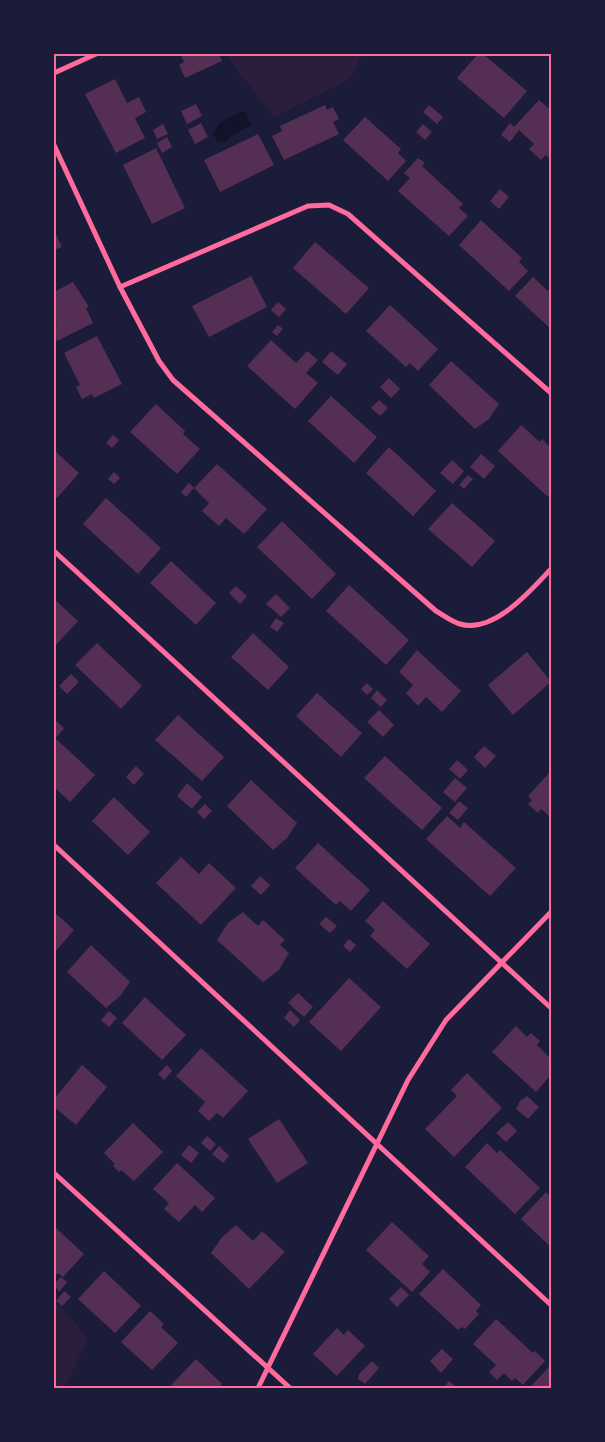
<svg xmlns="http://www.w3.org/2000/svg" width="605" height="1442" viewBox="0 0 605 1442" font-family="Inter,sans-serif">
  <rect width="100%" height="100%" fill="#1b1b3a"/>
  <g fill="#2a1e3b">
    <polygon points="227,54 362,54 350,79 274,117 231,62"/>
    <polygon points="54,1299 88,1338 65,1388 54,1388"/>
  </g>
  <polygon fill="#12122b" points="243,111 246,112 251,125 231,136 226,142 218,142 213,134 219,123"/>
  <g fill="#542f53">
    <polygon points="180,54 219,54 222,61 185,78 179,65 184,62"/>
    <polygon points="478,54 483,54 527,91 504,118 457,78"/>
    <polygon points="115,79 127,103 139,97 146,112 135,118 145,138 116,153 85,94"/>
    <polygon points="539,100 551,110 551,160 546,155 541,160 529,149 534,144 519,130 510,142 501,135 510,123 514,127"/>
    <polygon points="196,104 202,116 187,124 181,111"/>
    <polygon points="325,105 327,110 333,107 339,119 333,122 339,134 284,160 272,136 282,131 280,126"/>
    <polygon points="429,105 443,117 437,124 423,112"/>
    <polygon points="365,117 401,149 398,153 406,161 388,181 343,140"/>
    <polygon points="201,123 208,137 195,144 188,130"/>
    <polygon points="163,124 168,134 157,139 153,130"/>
    <polygon points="423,124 432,132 425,140 416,132"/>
    <polygon points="258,134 274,165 220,192 204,160"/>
    <polygon points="167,137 172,147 162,153 157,143"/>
    <polygon points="156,148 185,208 152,224 123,165"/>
    <polygon points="418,158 425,163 422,166 463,204 459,208 468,216 449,236 398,191 410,178 404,173"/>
    <polygon points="500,189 509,197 499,209 490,201"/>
    <polygon points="481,220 522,258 519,262 528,271 509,291 459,245"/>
    <polygon points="54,230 62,247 54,250"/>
    <polygon points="315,242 369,288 346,314 293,268"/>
    <polygon points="251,276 267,307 209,337 192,306"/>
    <polygon points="533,277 548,291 551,288 551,329 515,296"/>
    <polygon points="73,282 89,307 86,308 93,323 57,341 54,334 54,328 57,326 54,320 54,292"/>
    <polygon points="278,302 286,309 279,317 271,310"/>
    <polygon points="390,305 438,349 418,371 410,363 406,367 366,331"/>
    <polygon points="278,325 283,329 277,336 272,332"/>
    <polygon points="97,336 122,384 94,398 92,394 82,399 76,387 80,385 64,353"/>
    <polygon points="271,340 296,363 307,351 318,360 306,373 318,383 295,409 247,366"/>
    <polygon points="331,351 347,364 338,375 322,362"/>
    <polygon points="451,361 499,404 489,419 475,429 429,385"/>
    <polygon points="389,378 400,389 391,398 380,387"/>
    <polygon points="331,396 377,437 354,463 308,421"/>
    <polygon points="379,400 388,408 380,416 371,408"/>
    <polygon points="156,404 185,431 183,434 200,449 177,474 130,432"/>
    <polygon points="521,425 540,442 542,439 551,448 551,493 548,497 498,451"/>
    <polygon points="113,435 119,440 112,448 106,443"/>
    <polygon points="389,447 436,491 413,516 366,473"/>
    <polygon points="54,450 79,473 57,498 54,496"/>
    <polygon points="481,454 495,466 484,479 470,467"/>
    <polygon points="452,460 464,471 453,484 440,473"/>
    <polygon points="217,464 267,509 244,534 226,518 219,526 202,511 209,503 194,488"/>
    <polygon points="114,472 120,478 114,484 108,479"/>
    <polygon points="468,475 473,479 464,489 459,485"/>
    <polygon points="189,483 194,488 186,497 181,492"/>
    <polygon points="106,498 161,548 138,574 83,524"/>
    <polygon points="452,503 495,541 472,567 428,529"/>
    <polygon points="282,521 336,574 312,599 257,547"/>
    <polygon points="171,561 216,603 196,625 150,583"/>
    <polygon points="349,585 409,640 386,665 326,611"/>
    <polygon points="236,586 247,596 240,604 229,593"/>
    <polygon points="276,594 290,608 281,617 266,604"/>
    <polygon points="54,599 78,621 56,645 54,642"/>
    <polygon points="276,618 284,623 277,632 270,627"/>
    <polygon points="253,633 289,667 268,690 231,657"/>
    <polygon points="97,643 142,686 121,709 75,665"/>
    <polygon points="417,650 461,691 442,712 426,697 418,706 406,693 413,685 399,672"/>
    <polygon points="527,652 551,682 513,715 488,685"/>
    <polygon points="71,674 79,682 67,694 59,686"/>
    <polygon points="367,683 373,689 367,695 361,689"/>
    <polygon points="377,690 387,700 381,707 371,698"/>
    <polygon points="317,693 362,733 341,757 296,716"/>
    <polygon points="379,710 394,725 383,737 367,722"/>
    <polygon points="178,715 224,757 202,781 155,740"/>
    <polygon points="56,721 64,728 57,737 54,734"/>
    <polygon points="54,737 95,775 70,802 54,787"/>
    <polygon points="484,746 496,756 485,768 474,757"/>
    <polygon points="385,756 442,808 422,830 364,778"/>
    <polygon points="457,760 468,770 460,779 449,769"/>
    <polygon points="136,766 144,774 134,785 126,777"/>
    <polygon points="551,771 551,818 541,809 538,813 528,804 532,800 528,796"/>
    <polygon points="455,778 467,788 455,802 443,792"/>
    <polygon points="251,780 297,823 287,838 273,850 227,806"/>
    <polygon points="187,783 202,797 192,809 177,796"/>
    <polygon points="114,797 150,832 128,855 92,821"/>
    <polygon points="459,801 468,808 458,820 449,813"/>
    <polygon points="205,804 212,811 204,819 197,812"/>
    <polygon points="447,816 460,828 464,822 516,868 490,896 426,839"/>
    <polygon points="318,843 370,890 351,911 340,901 336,905 295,868"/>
    <polygon points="181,857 199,874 209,863 236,888 201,925 156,883"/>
    <polygon points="260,876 270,885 261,895 251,886"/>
    <polygon points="383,901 430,944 407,969 370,936 375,930 365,921"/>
    <polygon points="54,912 74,930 54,953"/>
    <polygon points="243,912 258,926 263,920 285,940 280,945 289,953 279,970 263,982 217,940 228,923"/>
    <polygon points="326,917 337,926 330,933 319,924"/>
    <polygon points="349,939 356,945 350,952 343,946"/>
    <polygon points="91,945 130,982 120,996 106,1008 67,972"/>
    <polygon points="349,978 381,1007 341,1051 309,1022"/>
    <polygon points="298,993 313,1007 304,1017 288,1003"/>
    <polygon points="145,997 186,1035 162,1060 122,1023"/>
    <polygon points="290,1010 300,1020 294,1027 284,1018"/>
    <polygon points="109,1011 117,1018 109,1027 101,1020"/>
    <polygon points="516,1026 527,1037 531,1033 540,1041 537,1045 551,1059 551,1075 536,1092 492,1052"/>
    <polygon points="201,1048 248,1091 223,1118 217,1113 209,1121 198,1111 205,1102 176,1076"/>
    <polygon points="82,1065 107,1087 76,1125 54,1107 54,1099"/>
    <polygon points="167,1065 172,1071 164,1080 158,1074"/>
    <polygon points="467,1073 502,1108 454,1157 425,1129 457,1096 451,1090"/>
    <polygon points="527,1096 539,1107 528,1119 516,1109 520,1101"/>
    <polygon points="279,1119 308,1163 277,1183 248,1139"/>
    <polygon points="508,1122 517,1131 506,1142 496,1133"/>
    <polygon points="133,1123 163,1152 134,1181 121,1170 119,1172 113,1166 115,1164 104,1153"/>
    <polygon points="207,1136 216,1144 210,1151 201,1143"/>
    <polygon points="487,1143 497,1153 500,1150 540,1188 515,1214 465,1167"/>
    <polygon points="189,1145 199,1153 191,1163 181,1155"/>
    <polygon points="219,1146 229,1156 223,1163 212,1154"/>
    <polygon points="177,1163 215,1198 202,1212 195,1205 179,1222 164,1209 169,1203 153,1189"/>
    <polygon points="546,1192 551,1197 551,1247 521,1219"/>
    <polygon points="392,1222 429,1256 422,1264 430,1272 412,1292 366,1250"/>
    <polygon points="236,1225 253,1241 262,1231 285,1252 249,1289 211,1253 222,1237"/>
    <polygon points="54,1226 84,1254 63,1277 58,1273 54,1278"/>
    <polygon points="443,1269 481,1305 476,1311 479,1314 465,1329 462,1327 458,1330 419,1294"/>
    <polygon points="104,1271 141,1306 115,1333 78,1299"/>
    <polygon points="61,1277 67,1282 59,1292 54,1284"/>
    <polygon points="401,1287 409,1295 397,1307 389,1299"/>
    <polygon points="64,1291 71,1297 62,1306 56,1301"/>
    <polygon points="150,1311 164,1324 161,1327 178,1343 152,1370 121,1342"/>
    <polygon points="496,1319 533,1353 535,1351 545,1361 523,1385 515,1378 512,1381 504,1373 497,1380 489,1372 496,1365 473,1344"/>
    <polygon points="337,1328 344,1335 348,1330 365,1346 337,1376 313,1354"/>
    <polygon points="442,1349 453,1359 441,1373 430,1361"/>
    <polygon points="196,1359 222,1384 218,1388 175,1388 171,1385"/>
    <polygon points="372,1361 379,1368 365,1384 358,1379 359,1374"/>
    <polygon points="549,1367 551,1369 551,1388 529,1388"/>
    <polygon points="449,1381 457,1388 443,1388"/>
  </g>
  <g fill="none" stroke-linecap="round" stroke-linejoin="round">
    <g stroke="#ff6b9d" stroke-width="5">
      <polyline points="54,73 96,54"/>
      <path d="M54,145l66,142 39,74 14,19 263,231c7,4 16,11 24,13 34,10 71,-34 91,-55"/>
      <polyline points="120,287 308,206 329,205 348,214 551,393"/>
      <polyline points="54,551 551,1008"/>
      <polyline points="54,845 551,1305"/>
      <polyline points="54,1173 290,1388"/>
      <polyline points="258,1388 408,1080 446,1020 551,912"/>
    </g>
  </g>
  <rect width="605" height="1442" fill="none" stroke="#1b1b3a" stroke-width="110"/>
  <rect x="55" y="55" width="495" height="1332" fill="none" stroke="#ff6b9d" stroke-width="2"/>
</svg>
